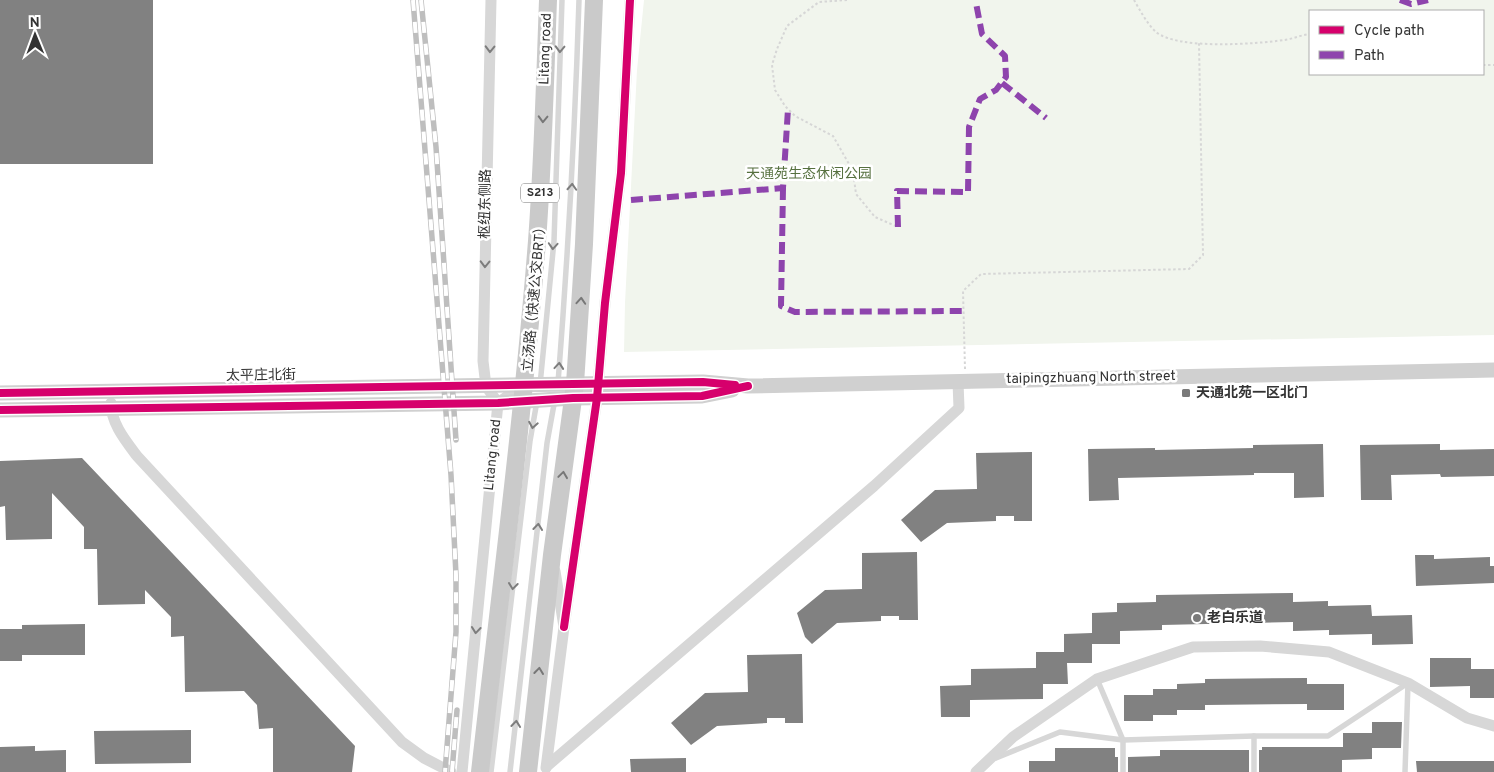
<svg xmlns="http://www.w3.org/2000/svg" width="1494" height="772" viewBox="0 0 1494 772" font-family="Overpass,'Noto Sans SC',sans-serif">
  <rect width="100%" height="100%" fill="#fff"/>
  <path fill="#f1f5ed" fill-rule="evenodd" d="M644,0h850v335l-870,17 1,-49 12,-233zM1310,11h173v63h-173z"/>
  <g fill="#818181">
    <rect x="0" y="0" width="153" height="164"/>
    <polygon points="1323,444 1324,497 1294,498 1294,473 1254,473 1254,475 1118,478 1119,500 1089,501 1088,449 1155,448 1155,450 1253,448 1253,445"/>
    <polygon points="1440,444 1440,450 1494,449 1494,476 1441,477 1440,474 1391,475 1392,500 1361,500 1360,445"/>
    <polygon points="1032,452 1032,521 1014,521 1014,516 996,516 996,521 947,523 921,542 901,520 935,490 977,489 976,453"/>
    <polygon points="82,458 355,746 352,772 273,772 273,728 259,729 257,705 244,691 185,692 184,636 171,637 171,617 145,590 145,604 98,605 97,549 84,549 84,527 52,493 52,539 6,540 5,506 0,507 0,461"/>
    <polygon points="917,552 918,620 899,620 899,616 881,616 881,621 837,623 812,644 805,637 797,613 825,590 862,589 862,553"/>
    <polygon points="1415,555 1434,555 1434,559 1490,557 1490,566 1494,566 1494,583 1416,586"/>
    <polygon points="1293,593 1293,602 1328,601 1328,606 1371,605 1372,616 1412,615 1413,644 1372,645 1372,634 1329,635 1329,630 1293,631 1293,622 1162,625 1162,630 1120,631 1120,644 1092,644 1092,663 1067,663 1068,684 1043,684 1043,699 970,700 970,717 941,717 940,686 971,685 971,669 1036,668 1036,652 1064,652 1064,634 1092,633 1092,613 1117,612 1117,603 1156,602 1156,595"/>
    <polygon points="85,624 85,655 22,655 22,661 0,661 0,629 22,629 22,625"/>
    <polygon points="802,654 803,723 785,723 785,718 767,718 767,723 717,726 691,745 671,723 705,693 748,692 747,655"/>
    <polygon points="1430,658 1471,658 1471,669 1494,669 1494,698 1470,698 1470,686 1430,687"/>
    <polygon points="1307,678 1307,684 1344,684 1344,710 1307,710 1307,704 1205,705 1205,710 1177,710 1177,715 1153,715 1153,721 1124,721 1124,695 1153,695 1153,689 1177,689 1177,684 1205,683 1205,679"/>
    <polygon points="1372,722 1402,722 1401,748 1372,748 1372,759 1342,760 1342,772 1259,772 1259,750 1262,750 1262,747 1343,747 1343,733 1372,733"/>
    <polygon points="191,730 191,763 95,764 94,731"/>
    <polygon points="35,746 35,751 66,750 66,772 0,772 0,747"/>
    <polygon points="1055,748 1115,748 1115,757 1118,757 1118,772 1029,772 1029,761 1055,761"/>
    <polygon points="1160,750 1249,750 1249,772 1128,772 1128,757 1160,756"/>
    <polygon points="686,758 686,772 631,772 630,759"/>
    <polygon points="1416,761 1494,761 1494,772 1417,772"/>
  </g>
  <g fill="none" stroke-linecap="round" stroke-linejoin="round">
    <g stroke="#d6d6d6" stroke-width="2" stroke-dasharray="2.5 2.5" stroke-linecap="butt">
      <polyline points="847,0 819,2 787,26 777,49 772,65 775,90 785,106 795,116 833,136 853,171 856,194 875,217 898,227"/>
      <path d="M1134,0c6,10 13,24 22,32 22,18 100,12 128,8 9,-1 17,-5 26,-6"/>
      <polyline points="1483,65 1494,65"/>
      <polyline points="965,369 963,291 981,274 1189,269 1203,255 1199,43"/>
    </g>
    <g stroke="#d7d7d7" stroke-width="5.5">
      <path d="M558,383c10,-128 17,-255 21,-383"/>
      <polyline points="540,385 554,241 562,0"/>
      <polyline points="1097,679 1123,740 1123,772"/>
      <polyline points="1254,736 1254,772"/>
      <polyline points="996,758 1060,732 1123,740 1254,736 1328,736 1408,683"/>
      <polyline points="491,772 530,441 537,401"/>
      <polyline points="510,772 547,443 555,399"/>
      <polyline points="1405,772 1408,683"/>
    </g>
    <g stroke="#d7d7d7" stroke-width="11">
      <polyline points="491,0 483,361 486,386 498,403"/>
      <path d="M111,403c0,20 14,37 26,53l265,286 22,16 27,14"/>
      <polyline points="564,627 597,398 605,303 621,173 630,0"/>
      <polyline points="547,766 874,486 959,408 958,382"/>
      <polyline points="546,768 564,627 555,571"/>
      <polyline points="462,772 498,403 523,385"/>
      <polyline points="976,772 1013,737 1097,679 1193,647 1260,646 1329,652 1408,683 1467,718 1494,726"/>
    </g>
    <g stroke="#d0d0d0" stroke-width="15">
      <polyline points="0,393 703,382 748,386 1494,370"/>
      <polyline points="0,410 498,403 573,398 702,396 732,390"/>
    </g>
    <g stroke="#cacaca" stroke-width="18">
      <path d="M480,772c20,-177 43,-353 57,-531 6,-80 8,-161 11,-241"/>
      <polyline points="528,772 552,555 575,384 584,244 594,0"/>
    </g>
    <g stroke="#bebebe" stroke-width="5.5">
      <g id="rail">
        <polyline points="413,0 451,475 456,575 456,632 445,772"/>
        <polyline points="421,0 436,147 456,440"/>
        <polyline points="452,772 457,710"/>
      </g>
    </g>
    <use href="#rail" stroke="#fff" stroke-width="4" stroke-dasharray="11" stroke-linecap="butt"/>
    <g stroke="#8e44ad" stroke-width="6" stroke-dasharray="12 6" stroke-linecap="butt">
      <polyline points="1400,0 1411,4 1428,0"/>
      <polyline points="1002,83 1046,118"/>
      <polyline points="783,188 781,306 795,312 963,311"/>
      <polyline points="631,200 783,188 788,109"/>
      <polyline points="898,227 897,191 968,192 969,127 980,99 996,90 1006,77 1005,56 982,34 976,3"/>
    </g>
    <g stroke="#fff" stroke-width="11">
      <g id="cycleway">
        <polyline points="0,393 703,382 735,385"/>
        <polyline points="0,410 498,403 573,398 702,396 748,386"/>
        <polyline points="564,627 597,398 605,303 621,173 630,0"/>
      </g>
    </g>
    <use href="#cycleway" stroke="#d6006c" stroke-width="8"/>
  </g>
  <defs><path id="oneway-chevron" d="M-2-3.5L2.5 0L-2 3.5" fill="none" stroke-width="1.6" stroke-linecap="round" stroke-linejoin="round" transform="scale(1.25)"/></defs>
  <g stroke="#7d7d7d">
    <use href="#oneway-chevron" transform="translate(490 49) rotate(91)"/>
    <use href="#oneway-chevron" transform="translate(560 49) rotate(92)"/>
    <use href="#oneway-chevron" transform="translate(572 187) rotate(-87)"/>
    <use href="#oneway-chevron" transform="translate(553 246) rotate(94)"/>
    <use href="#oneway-chevron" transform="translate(485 264) rotate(91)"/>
    <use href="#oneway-chevron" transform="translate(559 366) rotate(-85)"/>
    <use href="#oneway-chevron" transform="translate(533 425) rotate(100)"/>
    <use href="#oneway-chevron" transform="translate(538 527) rotate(-84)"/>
    <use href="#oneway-chevron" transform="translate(513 586) rotate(97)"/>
    <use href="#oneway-chevron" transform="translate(476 630) rotate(96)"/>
    <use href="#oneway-chevron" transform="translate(516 724) rotate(-84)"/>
  </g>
  <g stroke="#777">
    <use href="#oneway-chevron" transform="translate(543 119) rotate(92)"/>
    <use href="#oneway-chevron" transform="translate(581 301) rotate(-86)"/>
    <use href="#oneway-chevron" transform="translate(563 475) rotate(-82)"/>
    <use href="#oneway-chevron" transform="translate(539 671) rotate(-83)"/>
  </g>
  <g fill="#7a7a7a" stroke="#fff" stroke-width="2">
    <rect x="1181" y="388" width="10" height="10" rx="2.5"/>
    <circle cx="1197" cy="618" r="5"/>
  </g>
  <g text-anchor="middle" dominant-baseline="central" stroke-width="5" stroke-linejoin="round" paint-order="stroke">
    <rect fill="#fff" stroke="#707070" stroke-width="1" x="521" y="183.5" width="38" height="19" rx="4"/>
    <g font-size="12" font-weight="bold" fill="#333">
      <text x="540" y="193">S213</text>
    </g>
    <g font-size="14" fill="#333" stroke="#fff">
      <text transform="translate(546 49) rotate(-88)">Litang road</text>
      <text transform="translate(486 204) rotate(-89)">枢纽东侧路</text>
      <text transform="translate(535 296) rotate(-85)">立汤路（快速公交BRT）</text>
      <text transform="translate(261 376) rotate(-1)">太平庄北街</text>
      <text transform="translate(1091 378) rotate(-1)">taipingzhuang North street</text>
      <text transform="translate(493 455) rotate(-84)">Litang road</text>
    </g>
    <g font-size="14" fill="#56703f" stroke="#fff">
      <text x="809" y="174">天通苑生态休闲公园</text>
    </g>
    <g font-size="14" font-weight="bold" fill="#333" stroke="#fff" text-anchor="start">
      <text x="1196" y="393">天通北苑一区北门</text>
      <text x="1207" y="618">老白乐道</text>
    </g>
  </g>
  <rect x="1309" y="10" width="175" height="65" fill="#ffffff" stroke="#adadad"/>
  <rect x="1319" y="26" width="25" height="8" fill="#d6006c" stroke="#adadad"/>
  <text x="1354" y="35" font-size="15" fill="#333333">Cycle path</text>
  <rect x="1319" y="51" width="25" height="8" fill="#8e44ad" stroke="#adadad"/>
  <text x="1354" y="60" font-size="15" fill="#333333">Path</text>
  <g transform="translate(35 35) rotate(359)" stroke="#ffffff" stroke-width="4" paint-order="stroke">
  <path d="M0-4L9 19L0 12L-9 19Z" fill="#333333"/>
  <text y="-8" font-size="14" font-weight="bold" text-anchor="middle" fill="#333333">N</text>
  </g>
</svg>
